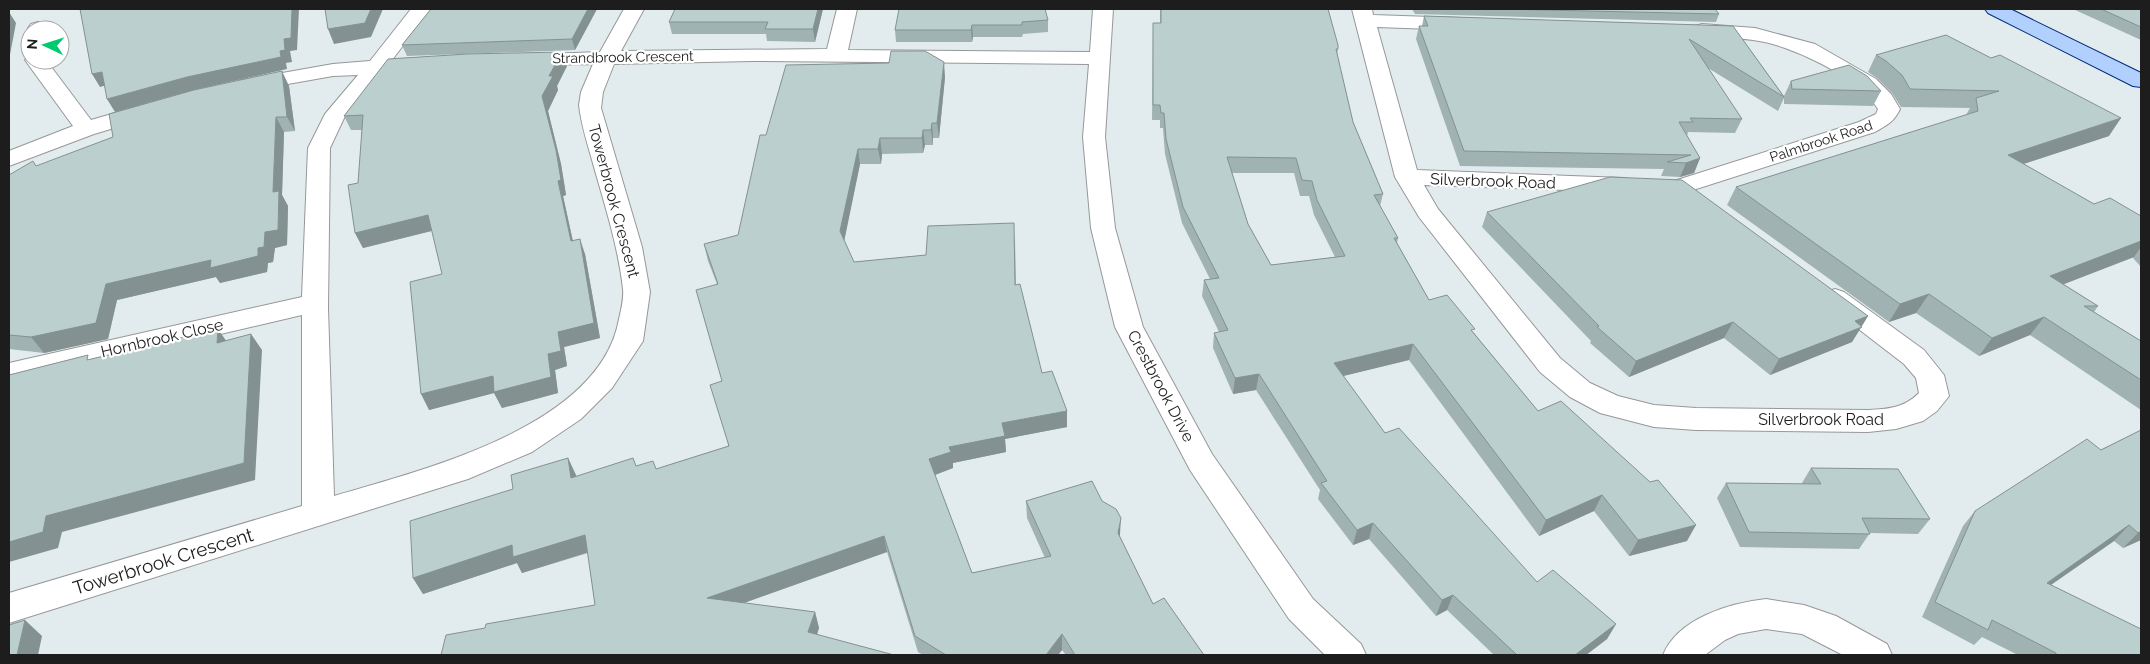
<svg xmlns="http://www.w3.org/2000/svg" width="2150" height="664" viewBox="0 0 2150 664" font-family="Raleway,sans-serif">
  <rect width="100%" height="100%" fill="#e2ecef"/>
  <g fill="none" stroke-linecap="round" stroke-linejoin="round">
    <g stroke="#979797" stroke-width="2">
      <g id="street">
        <path d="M411,9h20l-39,51 27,-2 7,2 3,4 -3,4 -44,5 -37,43 -15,32 -2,160 6,188c88,-26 266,-69 285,-177 2,-9 5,-20 4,-30 -5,-44 -19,-86 -31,-129 -5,-18 -11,-36 -13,-55l2,-13 12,-28 -66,1 -7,-2 -3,-4 3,-4 80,-3 24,-43h20l-23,42 206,-2 10,-40h20l-9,41 242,2 3,-43h20l-8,128 10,91 28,99 69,127 101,145 48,45 5,11h-41l-36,-36 -99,-149 -75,-143 -24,-99 -8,-91 6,-73 -337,-3 -138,3 -11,28 -2,16 41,139 8,45 -7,49 -31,47 -31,31 -49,33 -64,27 -459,144v-30l293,-87v-191l-293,68v-20l293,-66 6,-149 17,-34 33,-39 -25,1 -84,15 -8,-1 -3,-5 3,-5 8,-1 84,-15 37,-3z"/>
        <path d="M1352,9h20l1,6 88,3 7,2 3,4 -3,4 -7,2 -84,-3 40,143 207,8 8,2 4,5 -4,5 -8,2 -200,-7 14,24 122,149 30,25 28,13 36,9 42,3 172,2c20,-1 36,-2 51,-17l-3,-15 -12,-14 -78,-60 -4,-6 4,-6 9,-3 9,3 80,58 20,25 5,21 -12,15 -14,10 -27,8 -28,3 -172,-2 -42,-3 -54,-14 -30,-16 -30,-25 -121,-155 -24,-40z"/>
        <polygon points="38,22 45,24 48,30 30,30 30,33 28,28 31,24"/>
        <path d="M1702,24l53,4 60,16 61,35 15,15 9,15c-6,13 -13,16 -25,23l-185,59 -8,2 -8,-2 -4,-5 4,-5 185,-59 17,-8 2,-5c-19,-32 -89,-65 -125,-69 -20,-3 -39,-1 -58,-6l-3,-4 3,-4z"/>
        <polygon points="30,55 30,60 46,60 91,120 146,104 154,106 157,111 154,116 94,134 9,166 9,151 73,126 25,60"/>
        <path d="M1766,599l38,6 32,11 51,28 5,11h-49l-41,-21 -36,-5 -28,5 -13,6 -20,15h-42c15,-37 67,-52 103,-56z"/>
      </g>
    </g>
    <g stroke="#002a78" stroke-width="2">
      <polygon id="secondary" points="1985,9 2010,9 2141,73 2141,87 2133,86 1988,13"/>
    </g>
    <use href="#street" fill="#fff" fill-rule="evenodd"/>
    <use href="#secondary" fill="#b1d0fe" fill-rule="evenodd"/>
  </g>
  <g fill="#a1b2b2" fill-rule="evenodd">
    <polygon points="431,9 597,9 575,50 407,56 402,45"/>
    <polygon points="823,9 815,42 767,41 766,34 672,34 669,22"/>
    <path d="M1160,9h168l10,40 -1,5 16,68 30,72 -3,12 18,32 -1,5 32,57 45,33 64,78 149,130 -58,15 -35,-45 -55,25 -130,-176 -66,16 42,57 152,149 79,42 -9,15 -21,16h-92l-47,-45 -11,6 -67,-77 -16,6 -35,-46 2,-9 -64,-100 -23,4 -20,-46 1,-15 5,-1 -17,-36 2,-16 6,-1 -28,-56 -17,-69 -2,-26h-3v-8h-8l1,-97h7zM1232,173h62l6,23h9l5,19 21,42 -64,8 -23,-41z"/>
    <polygon points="1412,9 1715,9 1719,14 1716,22 1415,14"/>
    <polygon points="2073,9 2141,9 2141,40"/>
    <polygon points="1424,16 1733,26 1784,96 1791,81 1881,91 1873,106 1784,104 1784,98 1778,111 1708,68 1742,119 1735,133 1688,132 1687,136 1700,158 1694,173 1680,177 1661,176 1664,169 1460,166 1416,39 1419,26 1422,26"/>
    <polygon points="1048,20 1048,32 1023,34 1022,37 973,37 972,42 896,42 895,30"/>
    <polygon points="1946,35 2109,136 2023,164 2094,204 2141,216 2141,267 2133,258 2134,257 2063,284 2098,306 2094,312 2141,341 2141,410 2030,335 1979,356 1916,313 1889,322 1727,205 1736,187 1966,115 1970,108 1901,107 1892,93 1877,78 1868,72 1876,55"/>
    <polygon points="562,52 567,66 557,86 558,90 548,111 561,164 566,195 563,196 573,241 585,254 600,338 564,347 567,366 555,370 558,393 502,408 494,393 429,410 442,274 432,231 363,248 355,233 362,130 351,130 344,116"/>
    <polygon points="945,77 939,138 933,138 933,145 925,145 923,153 882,154 881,164 860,164 844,240 854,262 926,255 1015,239 1016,285 1042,373 1067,411 1067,427 1005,439 1006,452 953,463 953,468 935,475 972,573 1045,558 1027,518 1026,501 1102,501 1120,534 1120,537 1153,604 1204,655 1066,655 1062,650 1058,655 923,655 918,652 887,552 744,603 815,612 819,628 817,634 485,628 595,605 588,553 522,573 517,563 423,594 413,578 513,489 568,458 576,476 636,466 656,469 728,446 722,381 717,284 708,261 704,244 738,235 766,135"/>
    <polygon points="289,86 295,131 284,132 282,195 288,206 287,245 275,248 273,262 268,263 267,272 220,283 216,277 117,300 108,339 44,353 9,349 9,175"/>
    <polygon points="1487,212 1868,316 1852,342 1770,375 1724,338 1629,377 1590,343 1591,341 1482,227"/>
    <polygon points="2141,430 2141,540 2123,548 2114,541 2051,585 2141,655 2018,655 1982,637 1974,645 1922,617 1963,526 1975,511"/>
    <polygon points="1811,468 1930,519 1918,534 1870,533 1859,549 1740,547 1717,498 1726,483 1802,484 1802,483"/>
  </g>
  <g fill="#839191">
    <polygon points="292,9 299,9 297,50 290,51 292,62 286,63 287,69 194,90 115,112 107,99 280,51"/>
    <polygon points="371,9 383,9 371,37 334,44 328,29"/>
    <polygon points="588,9 597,9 575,50 572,39"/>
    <polygon points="818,9 823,9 815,42 813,29"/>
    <polygon points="9,12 16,23 9,60"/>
    <polygon points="972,25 973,37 972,42 971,30"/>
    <polygon points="562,52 567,66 557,86 558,90 548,111 561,164 566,195 563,196 576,256 571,241 558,181 542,96 549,76"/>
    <polygon points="944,62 945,77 939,138 937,123"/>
    <polygon points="282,71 289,86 295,131 287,117"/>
    <polygon points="102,72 110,84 100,87 92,74"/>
    <polygon points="276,117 284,132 282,195 288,206 287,245 275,248 273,262 268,263 267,272 220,283 216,277 117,300 108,339 44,353 31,337 106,284 258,248 265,232 273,192"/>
    <polygon points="2121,118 2109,136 1996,173 2008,155"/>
    <polygon points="932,123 933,138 933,145 931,130"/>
    <polygon points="923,130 925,145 923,153 922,138"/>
    <polygon points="880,138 882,154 881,164 878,149"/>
    <polygon points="858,149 860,164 843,247 840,231"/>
    <polygon points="1700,158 1694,173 1680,177 1686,163"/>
    <polygon points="428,215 435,230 363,248 355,233"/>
    <polygon points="580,239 585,254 600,338 564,347 567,366 555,370 558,393 502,408 494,393 429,410 421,394 548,354 558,332"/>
    <polygon points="2141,241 2141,247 2134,257 2036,295 2050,276"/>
    <polygon points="1929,294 1916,313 1889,322 1900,304"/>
    <polygon points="1868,316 1852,342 1770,375 1779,359 1855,321"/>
    <polygon points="2044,317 2030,335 1979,356 1992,338"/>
    <polygon points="1733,322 1724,338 1629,377 1636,361"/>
    <polygon points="218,329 229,345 217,343"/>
    <polygon points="251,334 262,350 255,480 62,532 58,548 9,562 9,542 46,516"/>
    <polygon points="1413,344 1409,360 1331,379 1334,363"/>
    <polygon points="1259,374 1256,390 1233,394 1235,378"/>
    <polygon points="1067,411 1067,427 1005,439 1006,452 953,463 953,468 932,476 929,459 949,447 1002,423"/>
    <polygon points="568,458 576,475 579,494 571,478"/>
    <polygon points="1602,495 1594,511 1539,536 1546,520"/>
    <polygon points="1121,518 1120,534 1117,549 1118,533"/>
    <polygon points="1373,523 1369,539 1353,545 1357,530"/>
    <polygon points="1696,525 1687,541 1629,556 1638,540"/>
    <polygon points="2129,525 2114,541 2032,598 2047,583"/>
    <polygon points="2141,531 2141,540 2123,548 2138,533"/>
    <polygon points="585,535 592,551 522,573 517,563 423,594 413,578 512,545"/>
    <polygon points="884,536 887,552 713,614 707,598"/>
    <polygon points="1453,595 1447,610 1436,616 1442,600"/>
    <polygon points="815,612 819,628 813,647 808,632"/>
    <polygon points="25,620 42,636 38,655 17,655"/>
    <polygon points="1616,624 1607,639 1586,655 1575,655"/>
    <polygon points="1062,634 1062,650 1058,655 1046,655"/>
  </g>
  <g fill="#bbcfcf" stroke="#839191" fill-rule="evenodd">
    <polygon points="80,9 292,9 291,38 284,39 285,50 280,51 281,57 187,77 107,99 102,72 92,74"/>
    <polygon points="325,9 371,9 365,23 328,29"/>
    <polygon points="431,9 588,9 572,39 402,45"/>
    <polygon points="675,9 818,9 813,29 765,29 768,22 669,22"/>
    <polygon points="899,9 1045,9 1048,20 1022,22 1022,25 972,25 971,30 895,30"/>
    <path d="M1161,9h167l10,36v4h-2l17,73 30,72 -9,1 24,43h-4l35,62 18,-5 28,34 -4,1 67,81 23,-10 89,81 8,-2 38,45 -58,15 -36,-45 -56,25 -133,-176 -79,19 51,70 14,-5 138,154 16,-12 63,54 -41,31h-58l-64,-60 -11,5 -69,-77 -16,7 -36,-47 6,-2 -68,-107 -24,4 -21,-45 14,-3 -24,-50 15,-2 -36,-71 -17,-68 -2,-26h-3l-1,-8h-7v-82h8zM1227,157l69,1 6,22 10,1 5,19 28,56 -74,9 -23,-41z"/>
    <polygon points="1501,9 1715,9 1719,14"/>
    <polygon points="2101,9 2141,9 2141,27"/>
    <polygon points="1424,16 1733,26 1784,97 1689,39 1742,119 1690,118 1693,122 1679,122 1700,158 1686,163 1667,162 1691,155 1464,151 1419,26 1428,26"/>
    <polygon points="1946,35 1991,58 2000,55 2121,118 2008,155 2094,204 2110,198 2141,216 2141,241 2050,276 2098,306 2084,306 2141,341 2141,380 2044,317 1992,338 1929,294 1900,304 1736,187 1978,111 1976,98 1999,91 1910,89 1902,75 1886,61 1876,55"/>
    <polygon points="891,51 925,51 944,62 937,123 932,123 931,130 923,130 922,138 880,138 878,149 858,149 840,231 854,262 926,255 928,226 1014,223 1015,285 1020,284 1042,373 1052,371 1067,411 1002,423 1005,436 949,447 951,452 929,459 972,573 1051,556 1026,501 1092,481 1102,501 1116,509 1121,518 1118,533 1153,604 1164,598 1204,655 1075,655 1062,634 1046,655 946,655 915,636 884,536 707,598 815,612 808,632 894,655 441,655 446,635 485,628 486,624 595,605 585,535 513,557 512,545 413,578 410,521 513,489 511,475 568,458 571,478 633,458 636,466 653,461 656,469 729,446 710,385 722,381 696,290 718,284 704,244 738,235 760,135 766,135 786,65 889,63"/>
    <polygon points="562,52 549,76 553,76 542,96 556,150 561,180 558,181 571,241 580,239 594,323 558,332 561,351 548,354 551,377 494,392 493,376 421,394 410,282 442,274 428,215 355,233 348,185 358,183 363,115 344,116 388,59 467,54"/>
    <polygon points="1849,65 1867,76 1881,91 1792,89 1791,81"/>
    <polygon points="282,71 287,117 276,117 273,192 279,191 278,230 265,232 264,247 258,248 258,256 210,268 211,260 106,284 96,323 31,337 9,335 9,175 33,161 36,166 113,137 109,114 194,90"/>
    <polygon points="1610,177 1682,180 1868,316 1855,321 1862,327 1779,359 1733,322 1636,361 1597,327 1599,326 1487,212"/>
    <polygon points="218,329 217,343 251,334 244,463 46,516 43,532 9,542 9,375 88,355 87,360"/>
    <polygon points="2141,430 2141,531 2138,533 2129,525 2047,583 2141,629 2141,655 2056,655 2056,653 1992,620 1988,630 1935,602 1975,511 2087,439 2101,450"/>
    <polygon points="1811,468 1898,469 1930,519 1862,518 1870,534 1749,532 1726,483 1821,484"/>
    <polygon points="25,620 17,655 9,655 9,625"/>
  </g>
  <g text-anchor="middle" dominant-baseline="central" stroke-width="4.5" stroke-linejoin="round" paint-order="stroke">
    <g font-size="14" fill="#1d1d1d" stroke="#fff">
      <text transform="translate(623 57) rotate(-1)">Strandbrook Crescent</text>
      <text transform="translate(1821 141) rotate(-18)">Palmbrook Road</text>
    </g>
    <g font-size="16" fill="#1d1d1d" stroke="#fff">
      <text transform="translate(1493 181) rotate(2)">Silverbrook Road</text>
      <text transform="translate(614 201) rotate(75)">Towerbrook Crescent</text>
      <text transform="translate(162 338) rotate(-13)">Hornbrook Close</text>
      <text transform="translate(1161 386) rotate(62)">Crestbrook Drive</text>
      <text x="1821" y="419">Silverbrook Road</text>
    </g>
    <g font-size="19" fill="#1d1d1d" stroke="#fff">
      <text transform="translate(163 561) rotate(-17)">Towerbrook Crescent</text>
    </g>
  </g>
  <rect width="2150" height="664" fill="none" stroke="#1d1d1d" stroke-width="20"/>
  <g transform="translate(45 45) rotate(274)"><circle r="24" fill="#ffffff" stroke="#a5a5a5"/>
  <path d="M0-4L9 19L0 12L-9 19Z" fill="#00ca6e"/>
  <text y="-8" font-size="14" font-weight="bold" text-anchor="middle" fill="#1d1d1d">N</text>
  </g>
</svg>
